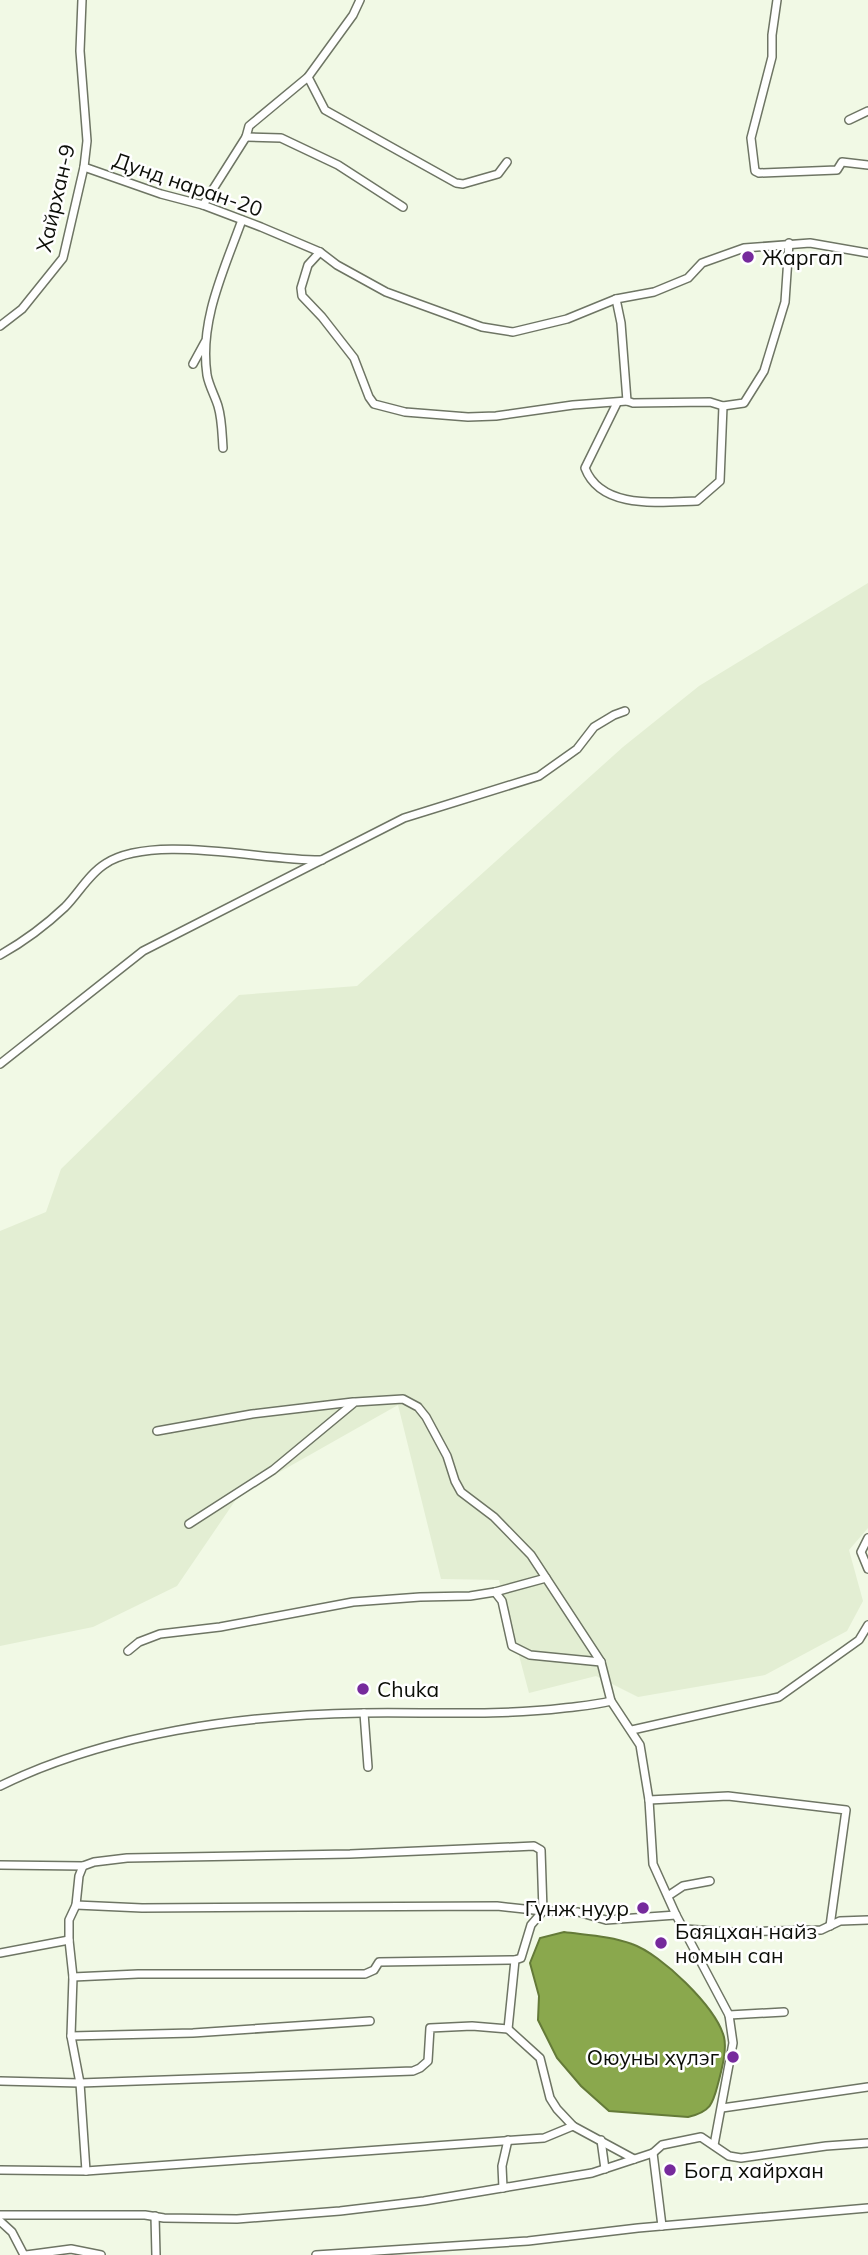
<svg xmlns="http://www.w3.org/2000/svg" width="868" height="2255" viewBox="0 0 868 2255" font-family="Mulish,sans-serif">
  <rect width="100%" height="100%" fill="#f1f9e5"/>
  <polygon fill="#e3eed3" points="868,583 868,1528 849,1550 863,1601 847,1631 765,1675 638,1697 596,1676 529,1693 499,1580 441,1579 398,1405 239,1495 177,1586 93,1627 0,1646 0,1231 46,1212 61,1169 239,995 357,986 623,747 699,686"/>
  <path fill="#8aa84d" stroke="#647a38" stroke-width="2" d="M564,1932c22,3 47,4 68,12 29,10 84,63 92,93 3,13 -2,31 -5,43 -6,22 -6,31 -31,37l-79,-6 -28,-25 -24,-28 -19,-38 1,-24 -9,-33 10,-25z"/>
  <g fill="none" stroke-linecap="round" stroke-linejoin="round">
    <g stroke="#6e7564" stroke-width="10">
      <g id="street">
        <polyline points="777,0 772,35 772,57 751,138 755,171 759,173 837,170 842,162 868,165"/>
        <polyline points="308,77 325,110 456,183 463,184 498,174 507,162"/>
        <polyline points="849,120 868,111"/>
        <polyline points="246,137 281,138 338,165 403,207"/>
        <polyline points="84,167 161,194 203,205 261,227 320,252 337,265 386,292 482,327 513,332 567,319 616,299 654,292 688,278 702,263 744,248 810,243 868,253"/>
        <polyline points="203,205 246,137 249,126 308,77 353,15 360,0"/>
        <polyline points="320,252 308,265 301,288 302,296 322,317 354,358 369,397 374,404 405,412 468,417 496,416 573,405 627,401"/>
        <polyline points="616,299 621,323 627,401 633,403 710,402 723,406 744,403 764,371 785,302 789,243"/>
        <polyline points="0,326 22,309 63,258 84,167 87,141 80,51 82,0"/>
        <polyline points="193,364 205,342"/>
        <path d="M617,403l-32,65c16,42 75,34 112,33l23,-20 3,-75"/>
        <path d="M223,448c-1,-14 -1,-29 -5,-42 -3,-10 -9,-20 -11,-31 -8,-54 17,-105 35,-155"/>
        <path d="M0,955c23,-13 46,-30 65,-48 13,-13 24,-33 40,-43 47,-31 158,-3 217,-4"/>
        <polyline points="0,1064 143,951 404,818 539,776 577,749 594,727 614,715 625,711"/>
        <polyline points="157,1431 252,1414 353,1402"/>
        <polyline points="189,1524 273,1470 355,1402 403,1399 418,1407 426,1417 447,1456 455,1481 461,1492 494,1517 531,1555 601,1662 611,1701"/>
        <polyline points="868,1538 861,1552 868,1569"/>
        <polyline points="495,1592 502,1601 512,1646 530,1655 601,1662"/>
        <polyline points="128,1651 139,1642 160,1634 220,1627 353,1602 420,1597 470,1596 495,1592 546,1578"/>
        <polyline points="364,1713 368,1767"/>
        <polyline points="632,1730 779,1697 859,1640 868,1625"/>
        <path d="M0,1786c108,-53 242,-71 362,-73 67,-1 135,3 202,-5 16,-2 32,-3 47,-7l29,44 9,55 4,64 23,51 53,100 4,28 -19,102"/>
        <polyline points="649,1800 728,1796 846,1810 830,1926"/>
        <polyline points="0,1865 83,1866"/>
        <polyline points="668,1896 683,1886 710,1881"/>
        <polyline points="76,1905 142,1908 497,1906 543,1911 531,1925 521,1958 515,1960 508,2029"/>
        <polyline points="685,1929 730,1932 821,1930 840,1921 868,1920"/>
        <polyline points="0,1953 69,1940"/>
        <polyline points="73,1977 138,1974 365,1974 374,1970 379,1962 515,1960"/>
        <polyline points="729,2015 784,2012"/>
        <polyline points="71,2036 193,2033 370,2021"/>
        <polyline points="0,2081 80,2083 413,2071 420,2068 428,2061 430,2028 472,2026 508,2029 540,2058 550,2098 557,2109 573,2126"/>
        <polyline points="722,2108 868,2087"/>
        <polyline points="601,2140 605,2169"/>
        <polyline points="653,2153 662,2226"/>
        <polyline points="0,2170 86,2171 544,2138 573,2126 634,2159"/>
        <polyline points="86,2171 80,2083 71,2036 73,1977 69,1940 69,1920 76,1905 79,1876 83,1866 94,1862 127,1858 350,1854 534,1846 541,1850 543,1911 578,1912 606,1920 676,1915"/>
        <polyline points="503,2188 502,2166 508,2140"/>
        <polyline points="0,2215 145,2215 164,2218 237,2219 340,2211 424,2201 592,2173 653,2153 662,2145 701,2137 729,2156 741,2158 826,2146 868,2143"/>
        <polyline points="155,2216 156,2255"/>
        <polyline points="0,2221 12,2232 24,2255"/>
        <polyline points="26,2255 71,2249 101,2255"/>
        <polyline points="316,2255 528,2241 638,2228 868,2208"/>
      </g>
    </g>
    <use href="#street" stroke="#fff" stroke-width="7"/>
  </g>
  <g fill="#762a9c" stroke="#fff" stroke-width="2.5">
    <circle cx="748" cy="257" r="7"/>
    <circle cx="363" cy="1689" r="7"/>
    <circle cx="643" cy="1908" r="7"/>
    <circle cx="661" cy="1943" r="7"/>
    <circle cx="733" cy="2057" r="7"/>
    <circle cx="670" cy="2170" r="7"/>
  </g>
  <g text-anchor="middle" dominant-baseline="central" stroke-width="5" stroke-linejoin="round" paint-order="stroke">
    <g font-size="21" fill="#0c0e08" stroke="#fff">
      <text transform="translate(188 184) rotate(19)">Дунд наран-20</text>
      <text transform="translate(55 198) rotate(-77)">Хайрхан-9</text>
    </g>
    <g font-size="21" fill="#0c0e08" stroke="#fff" text-anchor="start">
      <text x="762" y="257">Жаргал</text>
      <text x="377" y="1689">Chuka</text>
      <text x="629" y="1908" text-anchor="end">Гүнж нуур</text>
      <text x="675" y="1931">Баяцхан найз<tspan x="675" dy="24">номын сан</tspan></text>
      <text x="719" y="2057" text-anchor="end">Оюуны хүлэг</text>
      <text x="684" y="2170">Богд хайрхан</text>
    </g>
  </g>
</svg>
